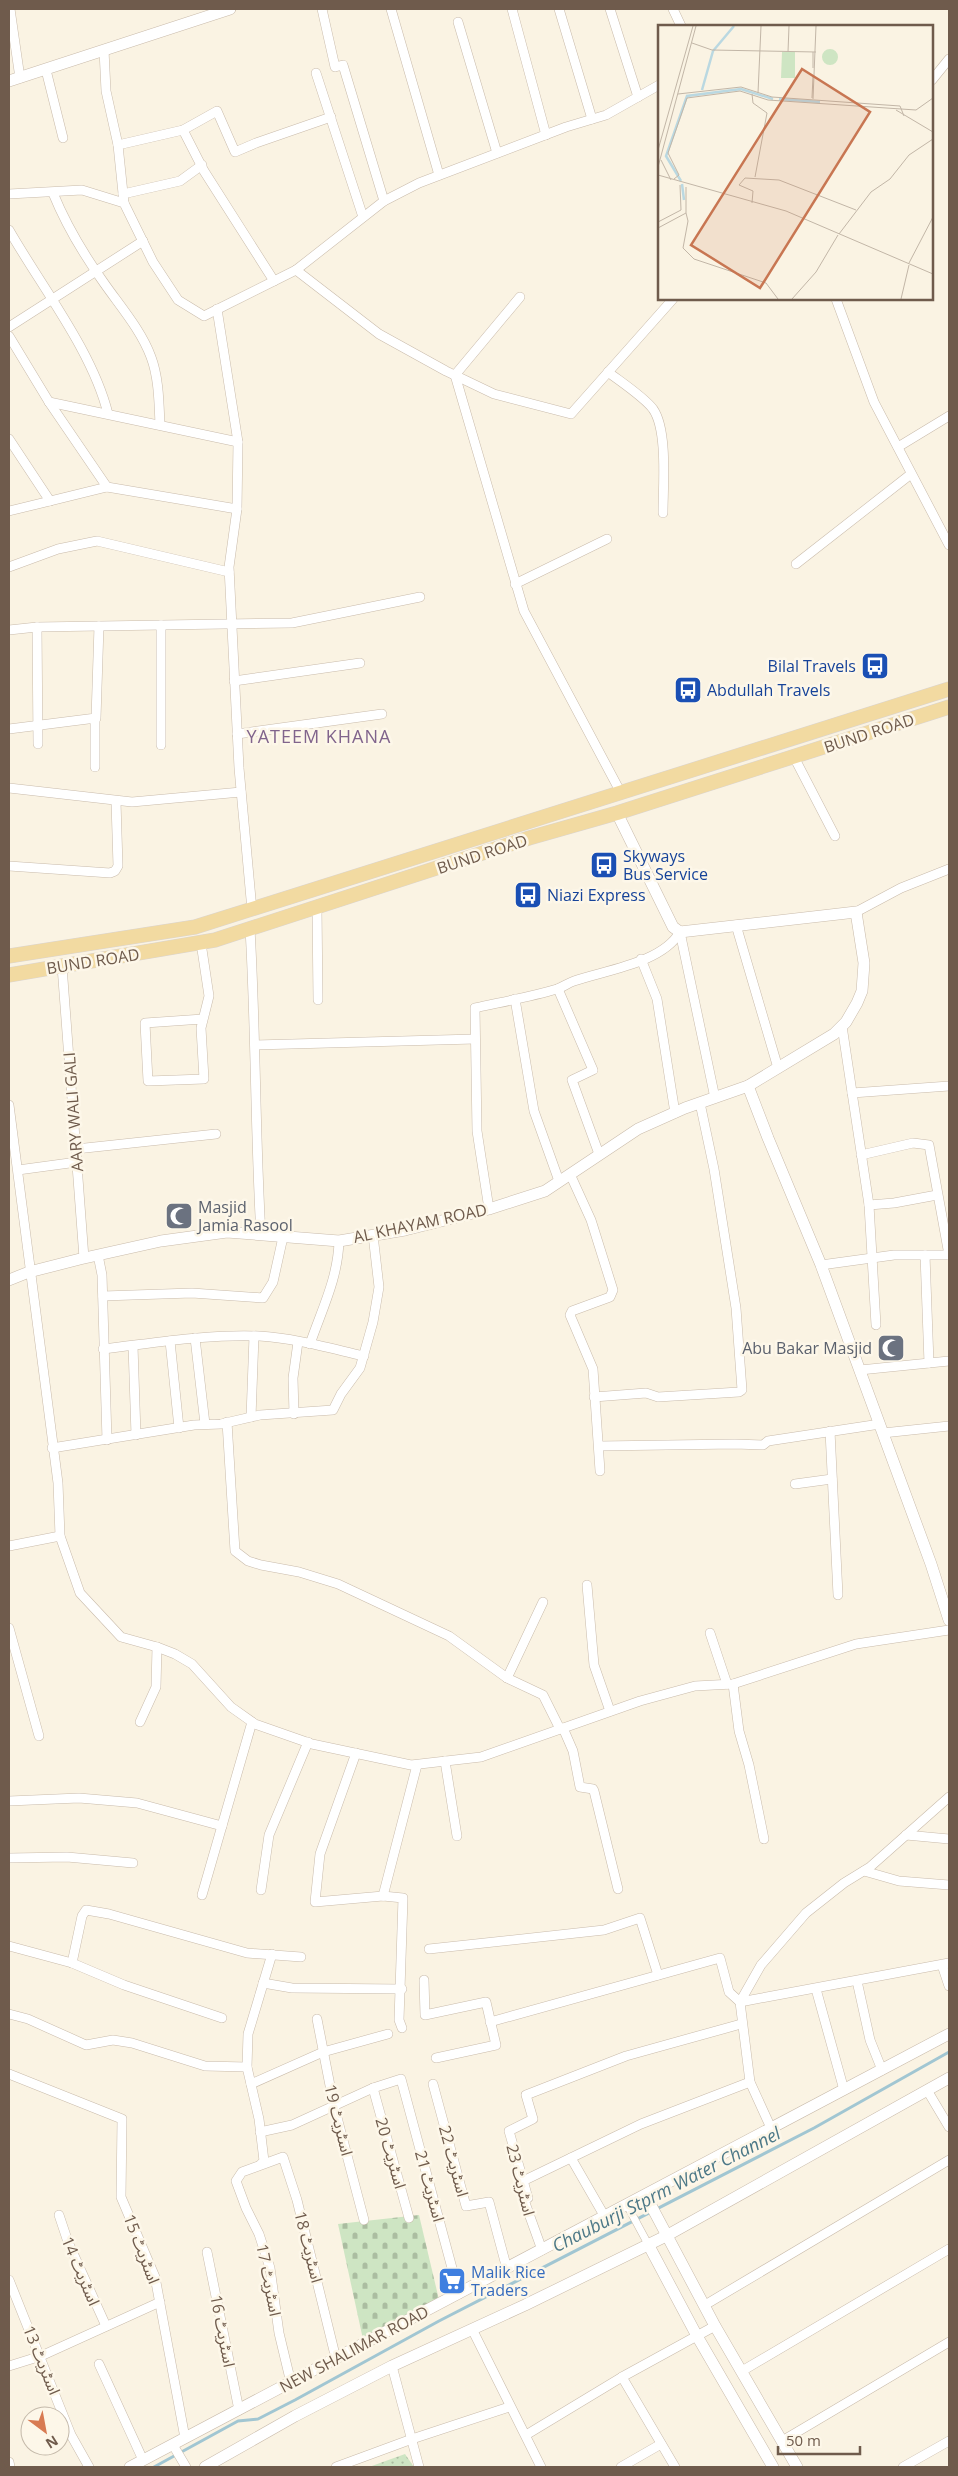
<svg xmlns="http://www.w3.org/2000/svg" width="958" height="2476" viewBox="0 0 958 2476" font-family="'Open Sans','Noto Sans Arabic',sans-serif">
  <defs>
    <pattern id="grass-dots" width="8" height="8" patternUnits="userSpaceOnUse" patternTransform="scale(1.25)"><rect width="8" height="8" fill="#cee5c3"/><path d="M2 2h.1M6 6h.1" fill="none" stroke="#abbda1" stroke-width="1.8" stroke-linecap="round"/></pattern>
    <pattern id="cemetery-stones" width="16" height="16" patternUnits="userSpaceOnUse" patternTransform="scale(1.25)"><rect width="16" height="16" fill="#cee5c3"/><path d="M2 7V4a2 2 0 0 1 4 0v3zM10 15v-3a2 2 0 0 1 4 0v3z" fill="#abbda1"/></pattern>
  </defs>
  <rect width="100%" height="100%" fill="#faf3e3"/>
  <polygon fill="url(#grass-dots)" points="405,2454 414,2467 369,2467"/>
  <polygon fill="url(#cemetery-stones)" points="419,2215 440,2304 364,2344 338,2224"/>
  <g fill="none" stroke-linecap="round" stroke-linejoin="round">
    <polyline stroke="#a1c6d2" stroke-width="3" points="154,2467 238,2421 258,2419 295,2400 439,2321 814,2128 949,2052"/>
    <g stroke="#c9bbab" stroke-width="8">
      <polyline id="pedestrian" points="627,2205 648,2244"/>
    </g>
    <g stroke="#c9bbab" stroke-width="10">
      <g id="minor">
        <polyline points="10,9 20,78"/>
        <polyline points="322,9 335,67 343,65 384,201"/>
        <polyline points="391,9 439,175"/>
        <polyline points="512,9 546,135"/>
        <polyline points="559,9 592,119"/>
        <polyline points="610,9 638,97"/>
        <polyline points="673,9 681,26"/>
        <polyline points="458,22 497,153"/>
        <polyline points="104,50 106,91 118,145 124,203"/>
        <polyline points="46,70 63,138"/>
        <polyline points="316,73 363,217"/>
        <polyline points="932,80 949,59"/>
        <polyline points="183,130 204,171 274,281"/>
        <polyline points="118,145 183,130 217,111 235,152 256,143 331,117"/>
        <path d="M53,193c13,32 31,62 51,90 16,23 37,47 47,74 8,21 8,47 9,68"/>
        <polyline points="9,194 82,190 124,203 153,262 178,300 204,316 296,270 384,201 419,183 566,127 606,115 659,85"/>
        <polyline points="123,194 180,181 202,165"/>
        <path d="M9,230c32,56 84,122 99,184"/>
        <polyline points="296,270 379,334 446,371 494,394 571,414 673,299"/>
        <polyline points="520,297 455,375 524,611 621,793"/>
        <polyline points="836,299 874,402 949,545"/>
        <polyline points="217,309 238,442 237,509 229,567 239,768 252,910"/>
        <polyline points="9,327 143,241"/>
        <polyline points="9,336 49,402 107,487"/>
        <path d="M608,372c13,10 36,25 45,37 15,21 10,78 10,104"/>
        <polyline points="49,402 238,442"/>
        <polyline points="9,439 50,501"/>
        <polyline points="898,447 949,416"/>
        <polyline points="9,511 107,487 237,509"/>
        <polyline points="796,564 911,474"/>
        <polyline points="9,567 58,549 97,541 229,572"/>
        <polyline points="515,584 607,539"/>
        <polyline points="161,625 161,745"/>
        <polyline points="37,627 38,744"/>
        <polyline points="9,630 37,627 292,623 420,597"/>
        <polyline points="234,681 360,663"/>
        <polyline points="9,729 96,718 99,626"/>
        <polyline points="237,734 382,714"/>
        <polyline points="794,757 835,836"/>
        <polyline points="95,767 95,718"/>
        <polyline points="9,788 132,802 241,792"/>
        <polyline points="9,866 110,873 115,871 118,866 116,802"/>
        <polyline points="317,908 318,1000"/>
        <polyline points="856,912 901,888 949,869"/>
        <polyline points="736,925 778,1068"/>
        <path d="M250,929c6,102 5,204 11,306"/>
        <polyline points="680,932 715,1098"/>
        <polyline points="201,943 209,996 201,1028 204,1079 148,1081 145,1023 203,1019"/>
        <polyline points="641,959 657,999 675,1113"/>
        <polyline points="62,966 84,1258"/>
        <polyline points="558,989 593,1070 572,1080 599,1154"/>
        <polyline points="515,999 534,1111 559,1181"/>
        <polyline points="842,1026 869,1205 876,1325"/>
        <polyline points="255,1045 475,1039"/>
        <polyline points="852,1093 949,1086"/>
        <polyline points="9,1105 58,1483 60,1536 80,1593 121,1637 157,1647 175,1654 192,1664 231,1707 255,1724 312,1744 411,1765 481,1757 640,1701 695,1686 733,1684 856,1644 949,1630"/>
        <polyline points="76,1149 216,1134"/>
        <polyline points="861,1155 913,1143 929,1145 949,1255"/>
        <polyline points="18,1170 77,1162"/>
        <polyline points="570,1174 591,1220 613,1290 610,1297 572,1311 570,1315 593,1369 600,1471"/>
        <polyline points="869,1205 894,1203 937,1195"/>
        <path d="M489,1209l-12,-78 -2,-123c27,-6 55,-11 82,-19 6,-2 11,-6 17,-8 32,-11 88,-18 106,-49"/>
        <polyline points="98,1255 102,1275 107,1440"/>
        <polyline points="925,1255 929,1363"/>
        <polyline points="821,1265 894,1255 949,1255"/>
        <polyline points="103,1296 192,1293 263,1298 273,1282 283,1237"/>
        <polyline points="195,1338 205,1424"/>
        <polyline points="170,1341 179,1428"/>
        <path d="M310,1344c12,-35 28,-66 29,-103"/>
        <polyline points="133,1346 136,1435"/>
        <path d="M103,1349c52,-6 103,-15 156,-13 35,2 70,12 105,20"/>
        <polyline points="860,1370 949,1361"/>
        <polyline points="594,1397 646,1393 658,1397 739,1392 742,1390 736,1308 714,1169 700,1103"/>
        <polyline points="294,1414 293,1378 298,1342"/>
        <polyline points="251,1417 254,1336"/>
        <polyline points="227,1422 235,1551 248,1561 261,1565 299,1572 338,1584 449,1636 507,1678 543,1695 560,1729"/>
        <polyline points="830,1431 838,1595"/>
        <polyline points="883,1433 949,1426"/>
        <polyline points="599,1446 735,1444 763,1445 768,1441 880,1424"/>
        <polyline points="52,1448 194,1425 221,1424 260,1415 333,1410 341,1394 360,1368 373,1322 379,1287 373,1235"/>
        <polyline points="795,1484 832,1479"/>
        <polyline points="9,1546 60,1536"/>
        <polyline points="587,1585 594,1665 610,1711"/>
        <polyline points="9,1628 39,1736"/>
        <polyline points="710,1633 727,1684"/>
        <polyline points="507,1678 543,1602"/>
        <polyline points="733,1684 739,1731 749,1765 764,1839"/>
        <polyline points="140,1722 156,1687 157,1647"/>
        <polyline points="563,1728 573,1751 580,1787 593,1789 594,1791 618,1889"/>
        <polyline points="356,1753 320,1854 315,1902 383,1896 403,1898 399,2020 402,2028"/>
        <polyline points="445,1761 457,1836"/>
        <polyline points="9,1801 79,1798 137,1803 222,1826"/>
        <polyline points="906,1835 949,1839"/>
        <polyline points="9,1858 67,1857 133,1863"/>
        <polyline points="864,1871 899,1881 949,1885"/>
        <polyline points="261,1890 269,1835 308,1742"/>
        <polyline points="202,1895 252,1722"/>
        <polyline points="383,1896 417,1765"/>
        <polyline points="9,1946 72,1963 124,1985 222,2018"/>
        <polyline points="429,1949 604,1930 640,1918 658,1975"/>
        <polyline points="72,1963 82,1916 86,1910 109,1914 247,1953 301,1957"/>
        <polyline points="942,1965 949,1986"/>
        <polyline points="424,1980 425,2015 486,2002 496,2045 436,2058"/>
        <polyline points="857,1981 870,2040 882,2070"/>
        <polyline points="263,1983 292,1988 402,1989"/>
        <polyline points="816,1989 844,2090"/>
        <polyline points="9,2014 28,2019 86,2045 113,2040 132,2043 205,2066 247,2067"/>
        <polyline points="317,2019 334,2106 364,2220"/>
        <polyline points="490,2022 720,1958 729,1992 740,2002 949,1963"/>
        <polyline points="9,2074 122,2119 121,2197 155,2277 185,2438"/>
        <polyline points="251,2084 323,2052 388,2034"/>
        <polyline points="433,2084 466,2206 489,2202 507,2269"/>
        <polyline points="373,2088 409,2218"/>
        <polyline points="927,2090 949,2127"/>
        <polyline points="771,2128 750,2082 740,2002 761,1965 806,1913 844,1883 870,1867 949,1797"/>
        <polyline points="260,2132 292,2125 373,2088 401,2079 459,2294"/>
        <polyline points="571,2158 605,2217"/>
        <polyline points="261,2164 264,2161 259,2119 247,2067 248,2034 272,1954"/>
        <polyline points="523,2181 641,2124 750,2082"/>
        <polyline points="59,2215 68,2242 106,2326"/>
        <polyline points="542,2250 524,2200 528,2198 509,2131 533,2119 526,2095 626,2056 741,2024"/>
        <polyline points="207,2252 239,2410"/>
        <polyline points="9,2280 71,2435 89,2467"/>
        <polyline points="705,2305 949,2160"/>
        <polyline points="472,2329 541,2467"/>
        <polyline points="99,2364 143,2460"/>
        <polyline points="9,2366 41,2356 160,2302"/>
        <polyline points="392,2366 419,2467"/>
        <polyline points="742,2371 949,2249"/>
        <polyline points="622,2377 675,2467"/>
        <polyline points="291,2383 279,2333 270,2268 259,2234 246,2208 236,2181 242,2172 283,2157 297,2200 336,2359"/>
        <polyline points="526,2435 622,2377 715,2326"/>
        <polyline points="782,2441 949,2342"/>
        <polyline points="173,2445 186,2467"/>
        <polyline points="9,2462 10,2467"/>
        <polyline points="336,2467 412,2439 509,2407"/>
        <polyline points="621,2467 661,2444"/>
        <polyline points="903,2467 949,2441"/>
      </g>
    </g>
    <g stroke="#c9bbab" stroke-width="12">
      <g id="tertiary">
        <polyline points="9,81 230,9"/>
        <polyline points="748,1086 768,1138 821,1265 931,1564 949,1620"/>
        <polyline points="9,1280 29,1272 80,1259 161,1241 227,1232 339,1241 405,1230 489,1209 545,1191 638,1129 685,1108 748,1086 834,1034 846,1022 857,1003 862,991 864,963 856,912 680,932 673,927 617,813"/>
        <polyline points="646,2196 715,2326 797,2467"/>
        <polyline points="648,2244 697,2336 773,2467"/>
        <polyline points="130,2467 949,2034"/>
        <polyline points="205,2467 295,2416 392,2366 525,2305 666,2236 949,2078"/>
      </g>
    </g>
    <g stroke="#dad4d0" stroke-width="15">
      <g id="primary">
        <polyline points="9,956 195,927 949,689"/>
        <polyline points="9,975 215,940 529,838 617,813 949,707"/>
      </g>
    </g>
    <use href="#pedestrian" stroke="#fff" stroke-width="7"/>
    <use href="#minor" stroke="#fff" stroke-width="9"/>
    <use href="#tertiary" stroke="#fff" stroke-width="11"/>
    <use href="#primary" stroke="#f2daa1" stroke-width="14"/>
  </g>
  <defs>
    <g id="bus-square" transform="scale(1.4375)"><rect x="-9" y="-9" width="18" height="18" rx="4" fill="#1a4fb4" stroke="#fdf7e9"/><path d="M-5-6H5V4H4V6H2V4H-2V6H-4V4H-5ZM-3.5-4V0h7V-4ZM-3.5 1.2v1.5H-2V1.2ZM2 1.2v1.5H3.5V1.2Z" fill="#fff"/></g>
    <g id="mosque-square" transform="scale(1.4375)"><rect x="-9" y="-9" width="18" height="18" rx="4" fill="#6b7280" stroke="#fdf7e9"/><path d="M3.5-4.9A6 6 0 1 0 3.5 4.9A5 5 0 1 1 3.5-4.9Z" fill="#fff"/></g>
    <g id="supermarket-square" transform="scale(1.4375)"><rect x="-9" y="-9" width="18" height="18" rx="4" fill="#3f7fe0" stroke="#fdf7e9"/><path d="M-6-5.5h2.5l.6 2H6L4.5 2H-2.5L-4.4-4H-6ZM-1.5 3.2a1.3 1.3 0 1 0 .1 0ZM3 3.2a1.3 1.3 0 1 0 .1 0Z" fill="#fff"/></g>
  </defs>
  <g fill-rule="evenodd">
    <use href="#bus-square" x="875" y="666"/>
    <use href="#bus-square" x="688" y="690"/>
    <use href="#bus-square" x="604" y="865"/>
    <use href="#bus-square" x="528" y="895"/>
    <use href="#mosque-square" x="179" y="1216"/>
    <use href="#mosque-square" x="891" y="1348"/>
    <use href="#supermarket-square" x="452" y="2281"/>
  </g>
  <g text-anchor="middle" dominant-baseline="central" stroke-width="5" stroke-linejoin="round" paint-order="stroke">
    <g font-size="16" fill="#164399" stroke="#fdf7e9" text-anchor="start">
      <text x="856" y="666" text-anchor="end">Bilal Travels</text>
      <text x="707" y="690">Abdullah Travels</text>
      <text x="623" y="856">Skyways<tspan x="623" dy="18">Bus Service</tspan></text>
      <text x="547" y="895">Niazi Express</text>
    </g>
    <g font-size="16" fill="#6f5b4c" stroke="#fdf7e9">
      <text transform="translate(869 733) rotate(-18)">BUND ROAD</text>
      <text transform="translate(482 854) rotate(-18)">BUND ROAD</text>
      <text transform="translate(93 961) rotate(-9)">BUND ROAD</text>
      <text transform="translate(73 1112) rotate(-94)">AARY WALI GALI</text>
      <text transform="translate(420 1223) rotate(-12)">AL KHAYAM ROAD</text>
      <text transform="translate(339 2120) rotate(76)">اسٹریٹ 19</text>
      <text transform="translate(391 2153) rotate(74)">اسٹریٹ 20</text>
      <text transform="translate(454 2161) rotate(75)">اسٹریٹ 22</text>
      <text transform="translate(521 2180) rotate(76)">اسٹریٹ 23</text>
      <text transform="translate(430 2186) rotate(75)">اسٹریٹ 21</text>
      <text transform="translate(309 2247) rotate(76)">اسٹریٹ 18</text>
      <text transform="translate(142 2249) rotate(69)">اسٹریٹ 15</text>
      <text transform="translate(81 2271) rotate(67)">اسٹریٹ 14</text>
      <text transform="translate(269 2280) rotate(79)">اسٹریٹ 17</text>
      <text transform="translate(223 2331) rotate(79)">اسٹریٹ 16</text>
      <text transform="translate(354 2349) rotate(-28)">NEW SHALIMAR ROAD</text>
      <text transform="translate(42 2360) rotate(68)">اسٹریٹ 13</text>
    </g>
    <g font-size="16" fill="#5b616d" stroke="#fdf7e9" text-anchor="start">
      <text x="198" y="1207">Masjid<tspan x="198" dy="18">Jamia Rasool</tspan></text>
      <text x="872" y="1348" text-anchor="end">Abu Bakar Masjid</text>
    </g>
    <g font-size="16" fill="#366cbe" stroke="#fdf7e9" text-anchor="start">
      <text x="471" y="2272">Malik Rice<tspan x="471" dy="18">Traders</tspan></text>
    </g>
    <g font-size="18" letter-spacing="1" fill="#81648c" stroke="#fdf7e9">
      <text x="319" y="736">YATEEM KHANA</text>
    </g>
    <g font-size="18" font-style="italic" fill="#4c7887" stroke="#fdf7e9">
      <text transform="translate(666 2189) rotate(-27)">Chauburji Stprm Water Channel</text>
    </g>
  </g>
  <g transform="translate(658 25)">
    <rect width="275" height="275" fill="#faf3e3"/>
    <path d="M164 32a8 8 0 1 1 16 0a8 8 0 1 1-16 0ZM124,27h13v26h-14z" fill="#cee5c3"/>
    <path fill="none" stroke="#bad8e1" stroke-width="2.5" d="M44,65l11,-39 21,-25M121,74l41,3M23,156l-15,-25 21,-60 54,-7 32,10M24,159l2,16"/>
    <path fill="none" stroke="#c2b6a7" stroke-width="1" d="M34,18l20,7 104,2M130,27l1,-26M155,43v-16M100,68l3,-67M20,69l63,-7 31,10 128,9 4,10M94,69l1,9 14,10 -12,64M154,73l1,-22M155,74l3,-73M238,85l37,22M0,125l35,-124M3,135l10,20M0,142l38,-141M0,150l128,36 147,63M16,154l5,-4 -11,-22 19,-55 53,-7 28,9 148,10 17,-12M94,178l1,-12 -14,-6 6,-7 34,2 77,30M28,188l2,8 -5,27 11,11 72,24 12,16M0,197l23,-12 -1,-25M0,203l28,-15v-26M181,209l32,-42 19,-13 19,-24 24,-16M251,238l24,-46M134,274l24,-27 22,-37M243,274l8,-34"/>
    <path fill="#c87652" fill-opacity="0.15" stroke="#c87652" stroke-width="2.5" d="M144,44l68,43 -110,176 -69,-43z"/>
    <rect width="275" height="275" fill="none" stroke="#6f5b4c" stroke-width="2.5"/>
  </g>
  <rect width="958" height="2476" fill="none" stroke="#6f5b4c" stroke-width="20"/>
  <g transform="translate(45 2431) rotate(148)"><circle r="24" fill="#fdf7e9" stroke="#c4b9aa"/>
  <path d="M0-4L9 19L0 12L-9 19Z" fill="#d87b53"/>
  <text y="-8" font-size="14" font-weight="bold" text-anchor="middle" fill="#6f5b4c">N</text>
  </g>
  <path d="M778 2446v8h82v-8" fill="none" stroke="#6f5b4c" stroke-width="2.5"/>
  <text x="786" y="2446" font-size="15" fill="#6f5b4c" stroke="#fdf7e9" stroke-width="4" paint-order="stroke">50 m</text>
</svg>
